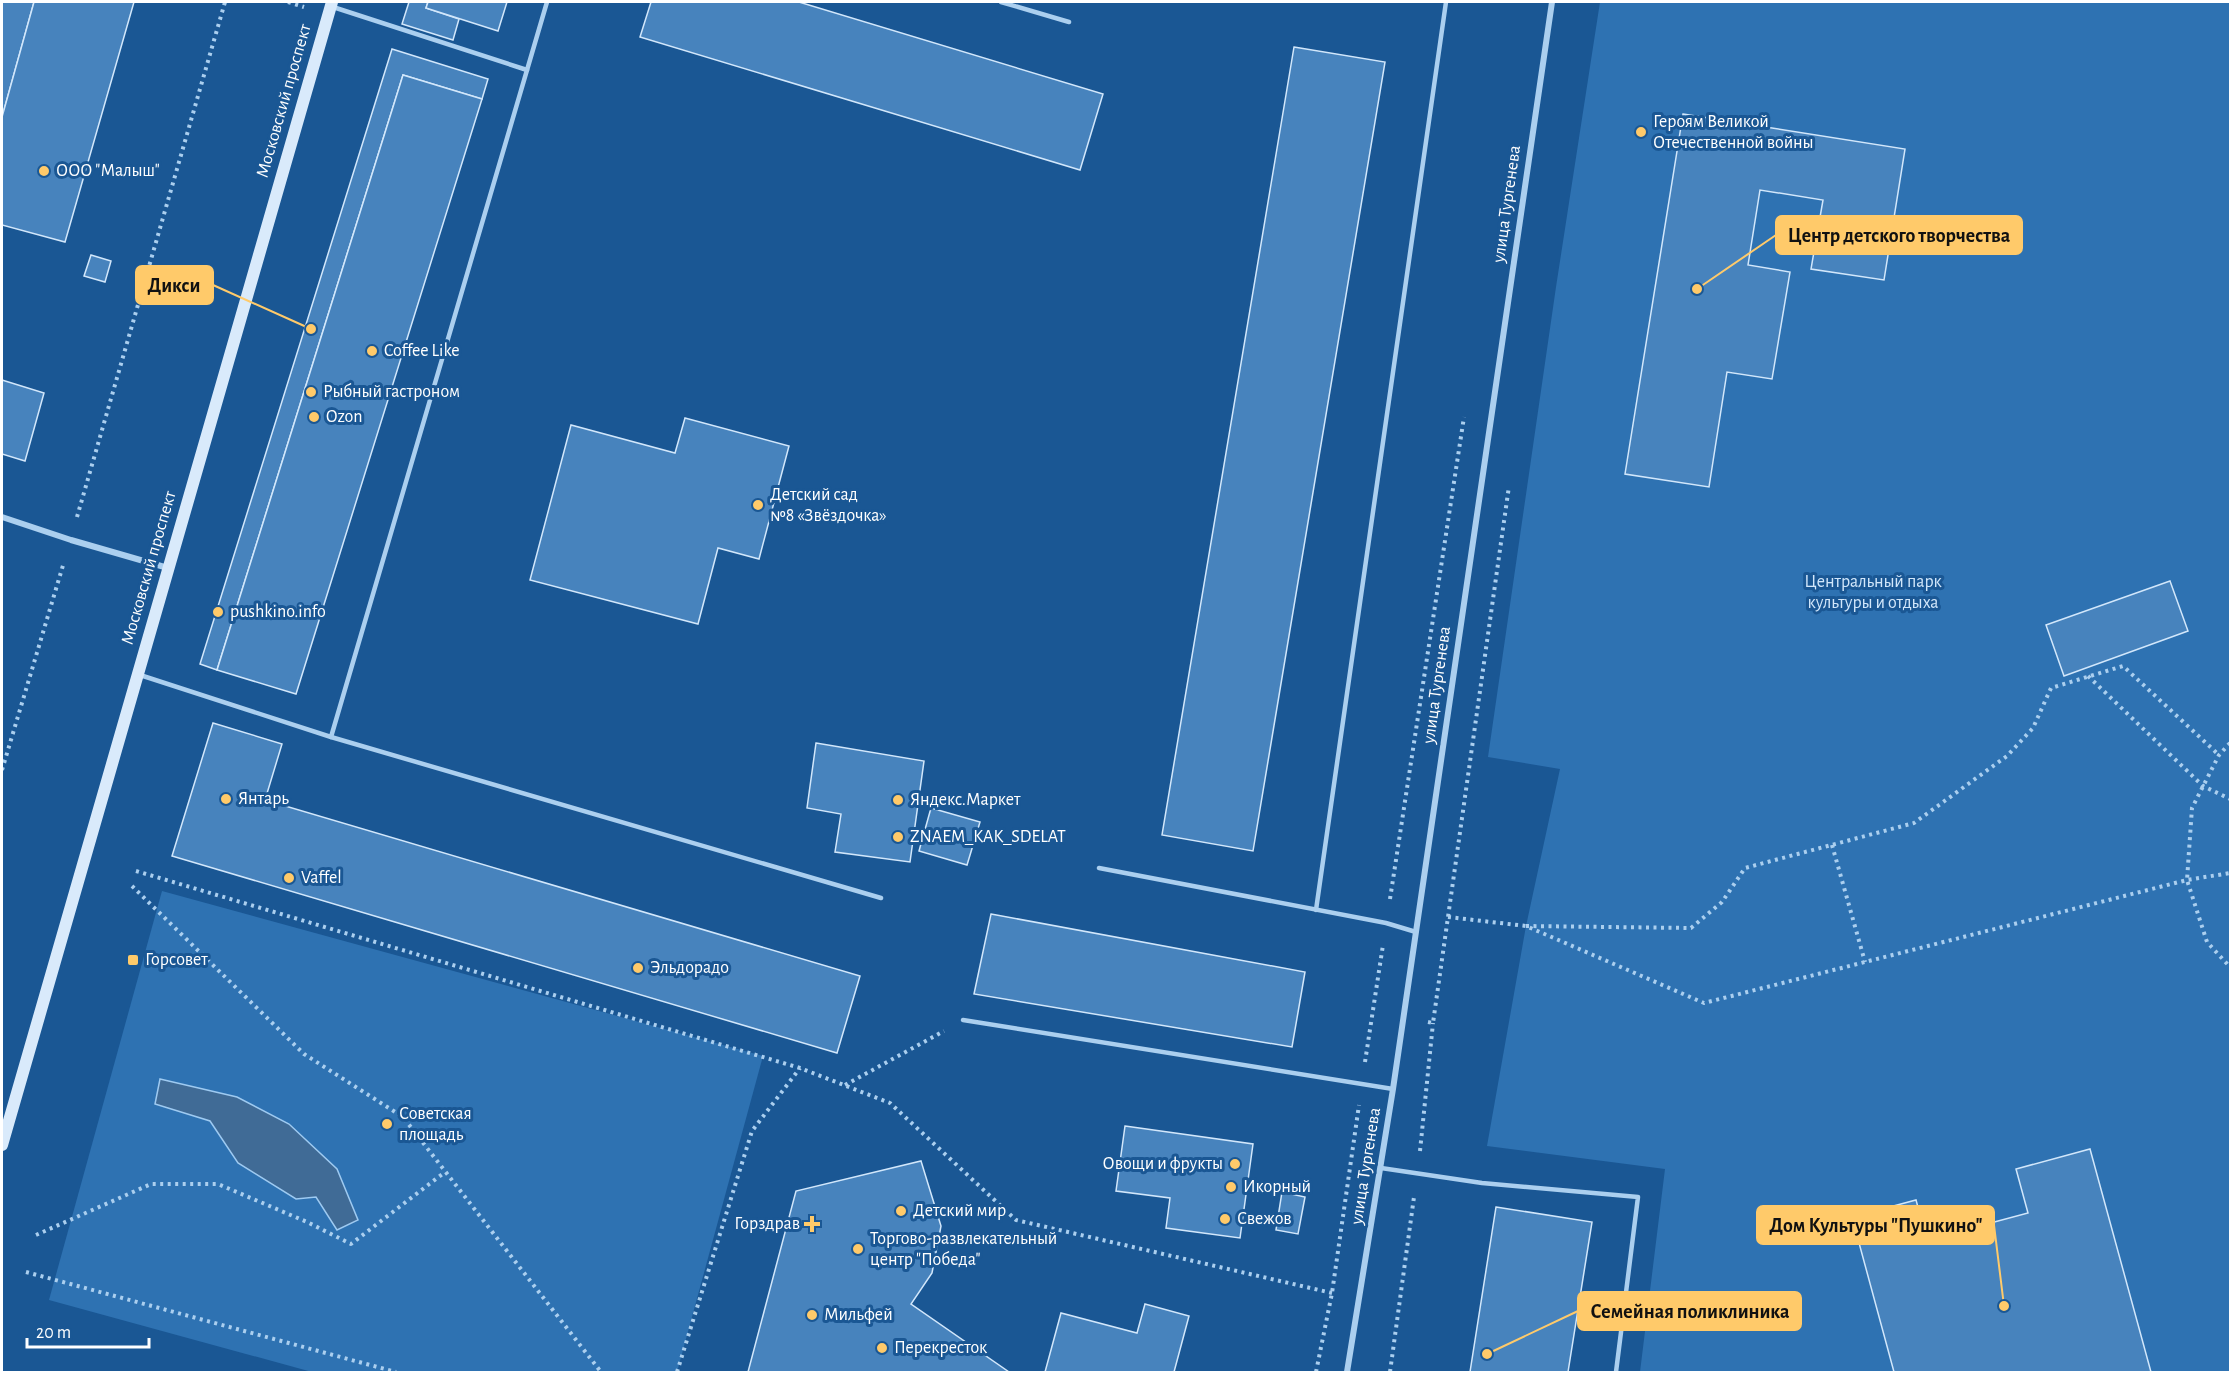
<svg xmlns="http://www.w3.org/2000/svg" width="2232" height="1374" viewBox="0 0 2232 1374" font-family="'Alegreya Sans',sans-serif">
  <rect width="100%" height="100%" fill="#1a5794"/>
  <g fill="#2e72b2">
    <polygon points="1600,2 2230,2 2230,1372 1640,1372 1665,1169 1487,1146 1526,926 1560,769 1488,757 1556,287"/>
    <polygon points="162,891 763,1056 677,1372 312,1372 49,1300"/>
  </g>
  <polygon fill="#406b96" stroke="#9ecaf1" stroke-width="1.5" points="160,1079 237,1097 289,1124 337,1169 358,1220 337,1230 316,1197 296,1199 238,1163 210,1121 155,1104"/>
  <g fill="#4783bd" stroke="#d2e7fb" stroke-width="1.5">
    <polygon points="2,2 34,2 2,117"/>
    <polygon points="34,2 134,2 65,242 2,225 2,117"/>
    <polygon points="409,2 428,2 426,8 459,19 453,40 402,24"/>
    <polygon points="428,2 507,2 498,31 426,8"/>
    <polygon points="651,2 799,2 1103,94 1080,170 640,37"/>
    <polygon points="1294,47 1385,62 1253,851 1162,835"/>
    <polygon points="392,49 488,79 482,99 403,75 217,670 200,664"/>
    <polygon points="403,75 482,99 296,694 217,670"/>
    <polygon points="1683,114 1905,149 1884,280 1811,269 1823,200 1760,190 1748,265 1790,272 1772,379 1727,372 1709,487 1625,474"/>
    <polygon points="91,255 111,261 105,282 84,276"/>
    <polygon points="2,380 44,393 25,461 2,454"/>
    <polygon points="685,418 789,446 759,559 718,548 698,624 530,580 571,425 675,453"/>
    <polygon points="2170,581 2188,631 2064,676 2046,625"/>
    <polygon points="213,723 282,744 265,800 860,976 837,1053 172,856"/>
    <polygon points="816,743 924,761 910,862 835,852 841,814 807,808"/>
    <polygon points="931,808 980,822 967,865 919,851"/>
    <polygon points="991,914 1305,972 1292,1047 974,994"/>
    <polygon points="1125,1126 1253,1144 1240,1238 1166,1228 1170,1198 1116,1191"/>
    <polygon points="2090,1149 2151,1372 1894,1372 1852,1217 1916,1200 1927,1240 2028,1213 2016,1169"/>
    <polygon points="921,1161 941,1226 932,1273 911,1304 1009,1372 748,1372 796,1191"/>
    <polygon points="1282,1192 1305,1197 1298,1234 1276,1230"/>
    <polygon points="1496,1207 1592,1222 1568,1372 1470,1372"/>
    <polygon points="1145,1304 1189,1316 1174,1372 1045,1372 1061,1313 1137,1333"/>
  </g>
  <g fill="none" stroke-linecap="round" stroke-linejoin="round">
    <g stroke="#abcfef" stroke-width="4" stroke-dasharray="3 4.5" stroke-linecap="butt">
      <polyline points="288,2 304,7"/>
      <polyline points="77,517 225,2"/>
      <polyline points="2088,676 2203,786 2230,799"/>
      <polyline points="2230,743 2219,755 2192,808 2187,880 2207,942 2230,967"/>
      <polyline points="2,770 64,562"/>
      <polyline points="1832,845 1865,962"/>
      <polyline points="136,871 800,1068 890,1103 1016,1220 1332,1293"/>
      <polyline points="132,886 304,1054 403,1117 601,1372"/>
      <polyline points="1390,899 1464,417"/>
      <polyline points="1448,917 1526,926 1704,1003 2187,880 2230,873"/>
      <polyline points="1526,926 1691,928 1722,902 1745,868 1914,823 2007,756 2033,728 2051,688 2123,666 2219,755"/>
      <polyline points="1428,1022 1433,1023 1509,486"/>
      <polyline points="1365,1062 1383,945"/>
      <polyline points="845,1085 944,1031"/>
      <polyline points="1420,1151 1433,1023"/>
      <polyline points="36,1235 151,1184 218,1184 307,1222 351,1244 445,1172"/>
      <polyline points="26,1272 396,1372"/>
      <polyline points="677,1372 752,1131 800,1068"/>
      <polyline points="1316,1372 1332,1293 1359,1105"/>
      <polyline points="1390,1372 1414,1197"/>
    </g>
    <g stroke="#abcfef" stroke-width="4.5">
      <polyline points="1001,2 1069,22"/>
      <polyline points="333,7 527,70"/>
      <polyline points="140,675 331,737 881,898"/>
      <polyline points="331,737 547,2"/>
      <polyline points="1099,868 1386,923 1416,932"/>
      <polyline points="1316,910 1446,2"/>
      <polyline points="963,1020 1393,1089"/>
      <polyline points="1381,1168 1482,1183 1638,1197 1616,1372"/>
    </g>
    <g stroke="#abcfef" stroke-width="6">
      <polyline points="2,517 71,540 168,568"/>
      <polyline points="1347,1372 1393,1089 1552,2"/>
    </g>
    <polyline stroke="#d9eafb" stroke-width="12" points="2,1145 332,2"/>
  </g>
  <g fill="#ffca6a" stroke="#1a5794" stroke-width="2">
    <circle cx="1641" cy="132" r="6"/>
    <circle cx="44" cy="171" r="6"/>
    <circle cx="372" cy="351" r="6"/>
    <circle cx="311" cy="392" r="6"/>
    <circle cx="314" cy="417" r="6"/>
    <circle cx="758" cy="505" r="6"/>
    <circle cx="218" cy="612" r="6"/>
    <circle cx="226" cy="799" r="6"/>
    <circle cx="898" cy="800" r="6"/>
    <circle cx="898" cy="837" r="6"/>
    <circle cx="289" cy="878" r="6"/>
    <rect x="127" y="954" width="12" height="12" rx="3"/>
    <circle cx="638" cy="968" r="6"/>
    <circle cx="387" cy="1124" r="6"/>
    <circle cx="1235" cy="1164" r="6"/>
    <circle cx="1231" cy="1187" r="6"/>
    <circle cx="901" cy="1211" r="6"/>
    <circle cx="1225" cy="1219" r="6"/>
    <path d="M809 1215h6v6h6v6h-6v6h-6v-6h-6v-6h6z"/>
    <circle cx="858" cy="1249" r="6"/>
    <circle cx="812" cy="1315" r="6"/>
    <circle cx="882" cy="1348" r="6"/>
  </g>
  <g text-anchor="middle" dominant-baseline="central" stroke-width="6" stroke-linejoin="round" paint-order="stroke">
    <g font-size="18" fill="#fff" stroke="#1a5794">
      <text transform="translate(284 101) rotate(-74)">Московский проспект</text>
      <text transform="translate(1507 204) rotate(-82)">улица Тургенева</text>
      <text transform="translate(149 568) rotate(-74)">Московский проспект</text>
      <text transform="translate(1437 685) rotate(-82)">улица Тургенева</text>
      <text transform="translate(1366 1166) rotate(-81)">улица Тургенева</text>
    </g>
    <g font-size="18" fill="#fff" stroke="#1a5794" text-anchor="start">
      <text x="1653" y="122">Героям Великой<tspan x="1653" dy="21">Отечественной войны</tspan></text>
      <text x="56" y="171">ООО "Малыш"</text>
      <text x="384" y="351">Coffee Like</text>
      <text x="323" y="392">Рыбный гастроном</text>
      <text x="326" y="417">Ozon</text>
      <text x="770" y="495">Детский сад<tspan x="770" dy="21">№8 «Звёздочка»</tspan></text>
      <text x="230" y="612">pushkino.info</text>
      <text x="238" y="799">Янтарь</text>
      <text x="910" y="800">Яндекс.Маркет</text>
      <text x="910" y="837">ZNAEM_KAK_SDELAT</text>
      <text x="301" y="878">Vaffel</text>
      <text x="145" y="960">Горсовет</text>
      <text x="650" y="968">Эльдорадо</text>
      <text x="399" y="1114">Советская<tspan x="399" dy="21">площадь</tspan></text>
      <text x="1223" y="1164" text-anchor="end">Овощи и фрукты</text>
      <text x="1243" y="1187">Икорный</text>
      <text x="913" y="1211">Детский мир</text>
      <text x="1237" y="1219">Свежов</text>
      <text x="800" y="1224" text-anchor="end">Горздрав</text>
      <text x="870" y="1239">Торгово-развлекательный<tspan x="870" dy="21">центр "Победа"</tspan></text>
      <text x="824" y="1315">Мильфей</text>
      <text x="894" y="1348">Перекресток</text>
    </g>
    <g font-size="18" fill="#d2e7fb" stroke="#1a5794">
      <text x="1873" y="582">Центральный парк<tspan x="1873" dy="21">культуры и отдыха</tspan></text>
    </g>
  </g>
  <path fill="none" stroke="#ffca6a" stroke-width="2" d="M1697 289L1776 235M311 329L213 285M2004 1306L1994 1225M1487 1354L1578 1311"/>
  <g fill="#ffca6a" stroke="#1a5794" stroke-width="2">
    <circle cx="1697" cy="289" r="6"/>
    <circle cx="311" cy="329" r="6"/>
    <circle cx="2004" cy="1306" r="6"/>
    <circle cx="1487" cy="1354" r="6"/>
  </g>
  <g fill="#ffca6a" stroke="#ffca6a" stroke-width="2">
    <rect x="1776" y="216" width="246" height="38" rx="6"/>
    <rect x="136" y="266" width="77" height="38" rx="6"/>
    <rect x="1757" y="1206" width="237" height="38" rx="6"/>
    <rect x="1578" y="1292" width="223" height="38" rx="6"/>
  </g>
  <g font-size="20" text-anchor="middle" font-weight="bold" fill="#111">
    <text x="1899" y="242">Центр детского творчества</text>
    <text x="174" y="292">Дикси</text>
    <text x="1876" y="1232">Дом Культуры "Пушкино"</text>
    <text x="1690" y="1318">Семейная поликлиника</text>
  </g>
  <rect width="2232" height="1374" fill="none" stroke="#ffffff" stroke-width="6"/>
  <path d="M27 1338v9h122v-9" fill="none" stroke="#ffffff" stroke-width="3"/>
  <text x="36" y="1338" font-size="18" fill="#ffffff" stroke="#1a5794" stroke-width="4.5" paint-order="stroke">20 m</text>
</svg>
